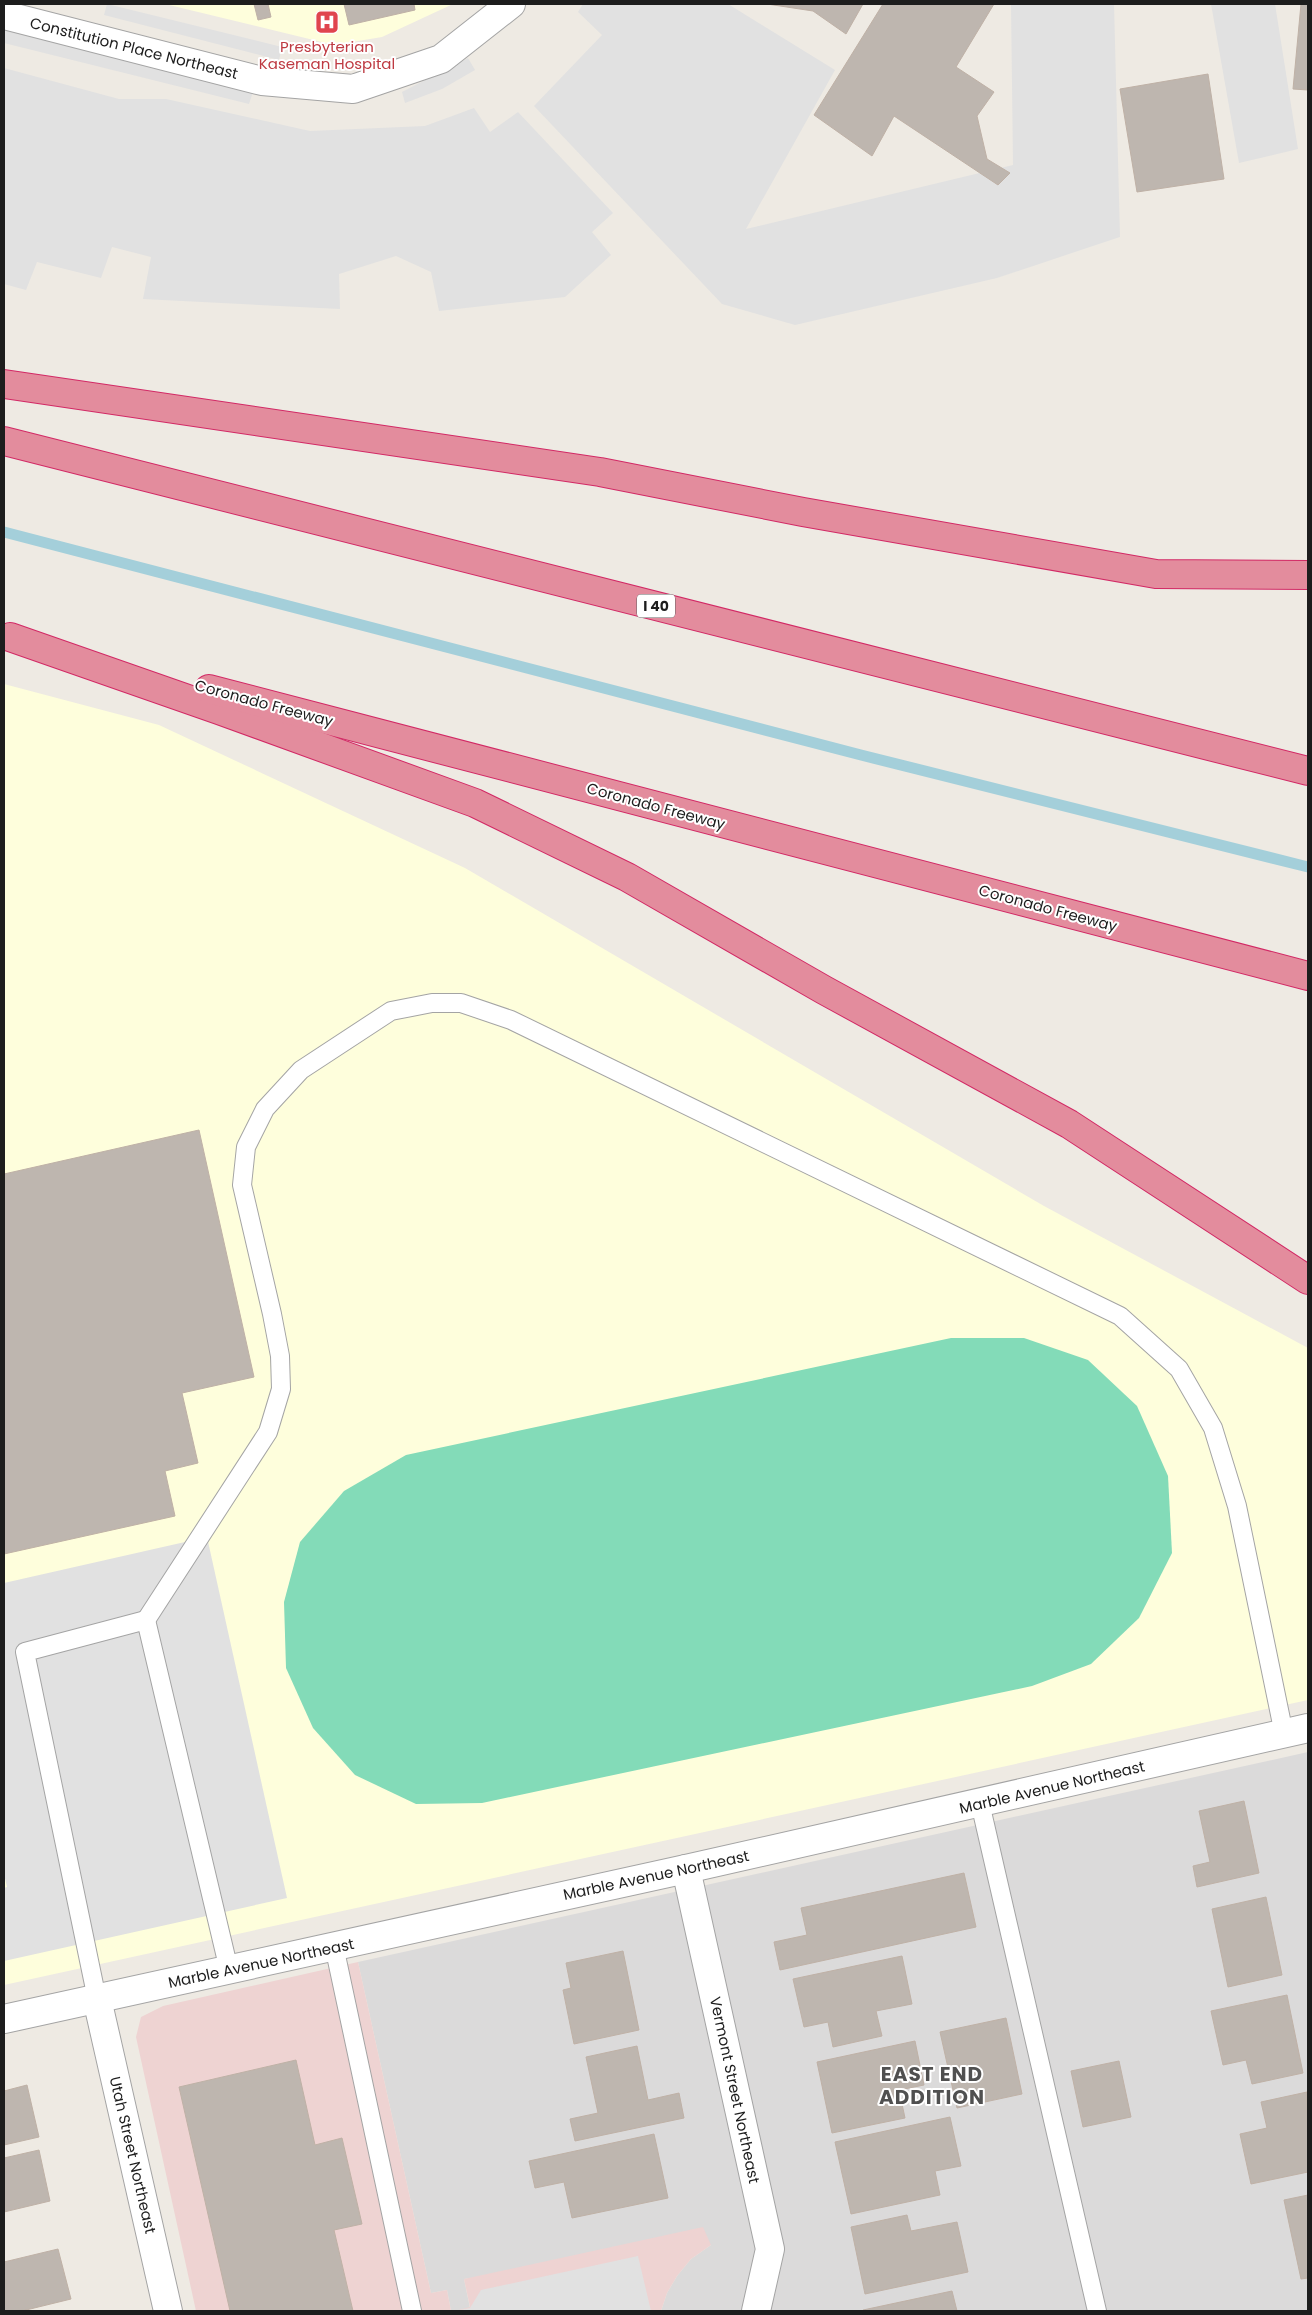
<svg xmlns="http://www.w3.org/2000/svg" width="1312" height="2315" viewBox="0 0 1312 2315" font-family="Poppins,sans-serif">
  <rect width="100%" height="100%" fill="#eeeae3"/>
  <polygon fill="#dbdada" points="1308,1752 1308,2311 661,2311 667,2293 677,2276 691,2259 711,2245 464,2279 470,2308 455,2311 451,2311 447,2290 431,2293 358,1962"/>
  <g fill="#eed3d2">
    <polygon points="358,1962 431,2293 447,2290 451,2311 196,2311 136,2037 141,2017 163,2006"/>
    <polygon points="703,2227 711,2245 691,2259 677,2276 667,2293 661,2311 455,2311 470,2307 464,2279"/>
  </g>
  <g fill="#fefedc">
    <polygon points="165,4 453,4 382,37 334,45"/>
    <polygon points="4,684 159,725 465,868 1044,1206 1308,1348 1308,1700 4,1985"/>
  </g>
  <polygon fill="#83dbb8" points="951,1338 1024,1338 1088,1360 1137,1406 1168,1476 1172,1553 1139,1618 1091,1664 1032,1686 482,1803 416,1804 355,1775 313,1728 286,1668 284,1602 300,1542 344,1491 406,1455"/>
  <g fill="#e1e1e1">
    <polygon points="107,4 282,47 279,60 104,15"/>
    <polygon points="583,4 728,4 835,70 746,229 1013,165 1011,4 1114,4 1120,237 997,278 795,325 722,304 534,106 602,35 578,12"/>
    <polygon points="1211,4 1275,4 1298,149 1239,163"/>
    <polygon points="4,30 253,92 249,104 4,43"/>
    <polygon points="468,58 475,70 442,89 405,103 402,92"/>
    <polygon points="4,68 119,99 166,99 310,131 425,126 474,108 490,132 518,112 613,213 592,232 611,255 565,297 439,311 431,272 396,256 339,274 340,309 143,299 151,257 112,247 101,278 37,262 26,290 4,284"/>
    <polygon points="207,1537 287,1898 4,1961 4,1888 7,1887 4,1874 4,1583"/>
    <polygon points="638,2256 651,2311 455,2311 470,2308 481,2290"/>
  </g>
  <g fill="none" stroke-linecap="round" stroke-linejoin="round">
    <polyline stroke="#a4cfda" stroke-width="11" points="4,532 861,755 1308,867"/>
  </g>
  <g fill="#beb6af" stroke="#bfb1a6">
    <polygon points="254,4 268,4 271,17 258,20"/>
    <polygon points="344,4 414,4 415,10 349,25"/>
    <polygon points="767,4 863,4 846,34 813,11"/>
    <polygon points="883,4 994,4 956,67 994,92 977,116 987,159 1010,173 998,185 894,116 872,156 814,115"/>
    <polygon points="1301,4 1308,4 1308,90 1293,89"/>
    <polygon points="1208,74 1224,179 1137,192 1120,89"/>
    <polygon points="199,1130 254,1377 182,1393 198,1463 165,1471 175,1516 4,1554 4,1174"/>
    <polygon points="1244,1801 1259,1873 1197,1887 1193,1866 1210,1862 1199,1811"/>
    <polygon points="964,1873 976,1927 780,1970 774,1942 807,1935 801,1908"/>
    <polygon points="1266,1897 1282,1975 1228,1987 1212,1909"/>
    <polygon points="623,1951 639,2030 574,2044 563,1990 571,1988 566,1963"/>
    <polygon points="902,1956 912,2004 876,2011 882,2036 833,2047 828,2022 804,2027 793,1979"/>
    <polygon points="1287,1995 1303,2073 1252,2084 1246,2060 1223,2065 1211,2011"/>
    <polygon points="1006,2018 1022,2094 957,2108 940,2032"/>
    <polygon points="915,2041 924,2085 899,2090 905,2118 832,2133 817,2062"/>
    <polygon points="637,2046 648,2100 679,2093 684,2118 575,2141 570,2119 598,2113 586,2057"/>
    <polygon points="296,2060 315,2145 342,2138 362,2224 334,2230 353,2311 230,2311 179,2087"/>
    <polygon points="1119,2061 1131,2117 1083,2127 1071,2071"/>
    <polygon points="27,2085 39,2137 4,2145 4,2091"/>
    <polygon points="1307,2092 1308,2172 1251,2184 1240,2134 1267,2128 1261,2102"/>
    <polygon points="950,2117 961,2166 935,2171 940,2195 851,2214 835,2142"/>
    <polygon points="654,2134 668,2198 572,2218 564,2182 535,2188 529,2161"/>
    <polygon points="39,2150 50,2201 4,2212 4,2158"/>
    <polygon points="1308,2195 1308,2278 1301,2279 1284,2200"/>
    <polygon points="907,2215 911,2231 957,2222 968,2272 865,2294 851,2227"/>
    <polygon points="58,2249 71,2299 22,2311 4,2311 4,2262"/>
    <polygon points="952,2291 957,2311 863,2311 863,2310"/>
  </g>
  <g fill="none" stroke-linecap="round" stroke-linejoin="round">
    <g stroke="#a4a4a4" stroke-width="20">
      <g id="lane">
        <polyline points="146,1620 268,1432 281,1389 280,1356 272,1314 242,1185 246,1147 265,1109 301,1070 391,1011 432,1003 461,1003 511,1020 1120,1316 1179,1369 1213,1428 1237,1506 1284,1734"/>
        <polyline points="980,1803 1097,2311"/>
        <polyline points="334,1946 412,2311"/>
        <polyline points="97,1999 25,1652 146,1620 229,1970"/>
      </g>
    </g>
    <g stroke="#a4a4a4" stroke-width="30">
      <g id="street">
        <polyline points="4,15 262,81 353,89 441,59 511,4"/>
        <polyline points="686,1869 770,2249 756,2311"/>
        <polyline points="97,1999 168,2311"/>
        <polyline points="4,2019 686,1869 1308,1728"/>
      </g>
    </g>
    <g stroke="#d22965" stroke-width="30">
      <g id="highway">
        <polyline points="4,384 600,472 803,512 1156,574 1308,575"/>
        <polyline points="4,441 1308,771"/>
        <polyline points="10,637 219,710 475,803 627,877 824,990 1069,1124 1308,1280"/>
        <polyline points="209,689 1308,976"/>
      </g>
    </g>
    <use href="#lane" stroke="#fff" stroke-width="18"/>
    <use href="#street" stroke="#fff" stroke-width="28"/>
    <use href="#highway" stroke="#e38c9d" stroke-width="28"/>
  </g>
  <defs>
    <g id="hospital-square" transform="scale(1.25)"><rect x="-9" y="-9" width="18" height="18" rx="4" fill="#e0444e" stroke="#fff"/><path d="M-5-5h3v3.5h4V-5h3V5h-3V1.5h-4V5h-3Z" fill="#fff"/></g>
  </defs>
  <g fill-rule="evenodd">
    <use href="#hospital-square" x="327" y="22"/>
  </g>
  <g text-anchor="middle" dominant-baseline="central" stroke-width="4" stroke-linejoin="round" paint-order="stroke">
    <rect fill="#fff" stroke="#616161" stroke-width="1" x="637" y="594.5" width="38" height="23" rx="4"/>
    <g font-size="14" font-weight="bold" fill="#1d1d1d">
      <text x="656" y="606">I 40</text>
    </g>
    <g font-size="15" fill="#be3a42" stroke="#fff">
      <text x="327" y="46">Presbyterian<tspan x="327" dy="17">Kaseman Hospital</tspan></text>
    </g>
    <g font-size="15" fill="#1d1d1d" stroke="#fff">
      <text transform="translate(134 48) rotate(14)">Constitution Place Northeast</text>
      <text transform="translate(264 703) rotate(15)">Coronado Freeway</text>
      <text transform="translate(656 806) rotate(15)">Coronado Freeway</text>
      <text transform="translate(1048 908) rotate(15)">Coronado Freeway</text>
      <text transform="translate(1052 1787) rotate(-13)">Marble Avenue Northeast</text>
      <text transform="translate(656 1875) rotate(-12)">Marble Avenue Northeast</text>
      <text transform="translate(261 1963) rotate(-12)">Marble Avenue Northeast</text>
      <text transform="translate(735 2090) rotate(78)">Vermont Street Northeast</text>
      <text transform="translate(133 2155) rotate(77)">Utah Street Northeast</text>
    </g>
    <g font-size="20" font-weight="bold" letter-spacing="1" fill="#505050" stroke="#fff">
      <text x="932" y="2074">EAST END<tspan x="932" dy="23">ADDITION</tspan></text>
    </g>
  </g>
  <rect width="1312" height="2315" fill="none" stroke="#1d1d1d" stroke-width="10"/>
</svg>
